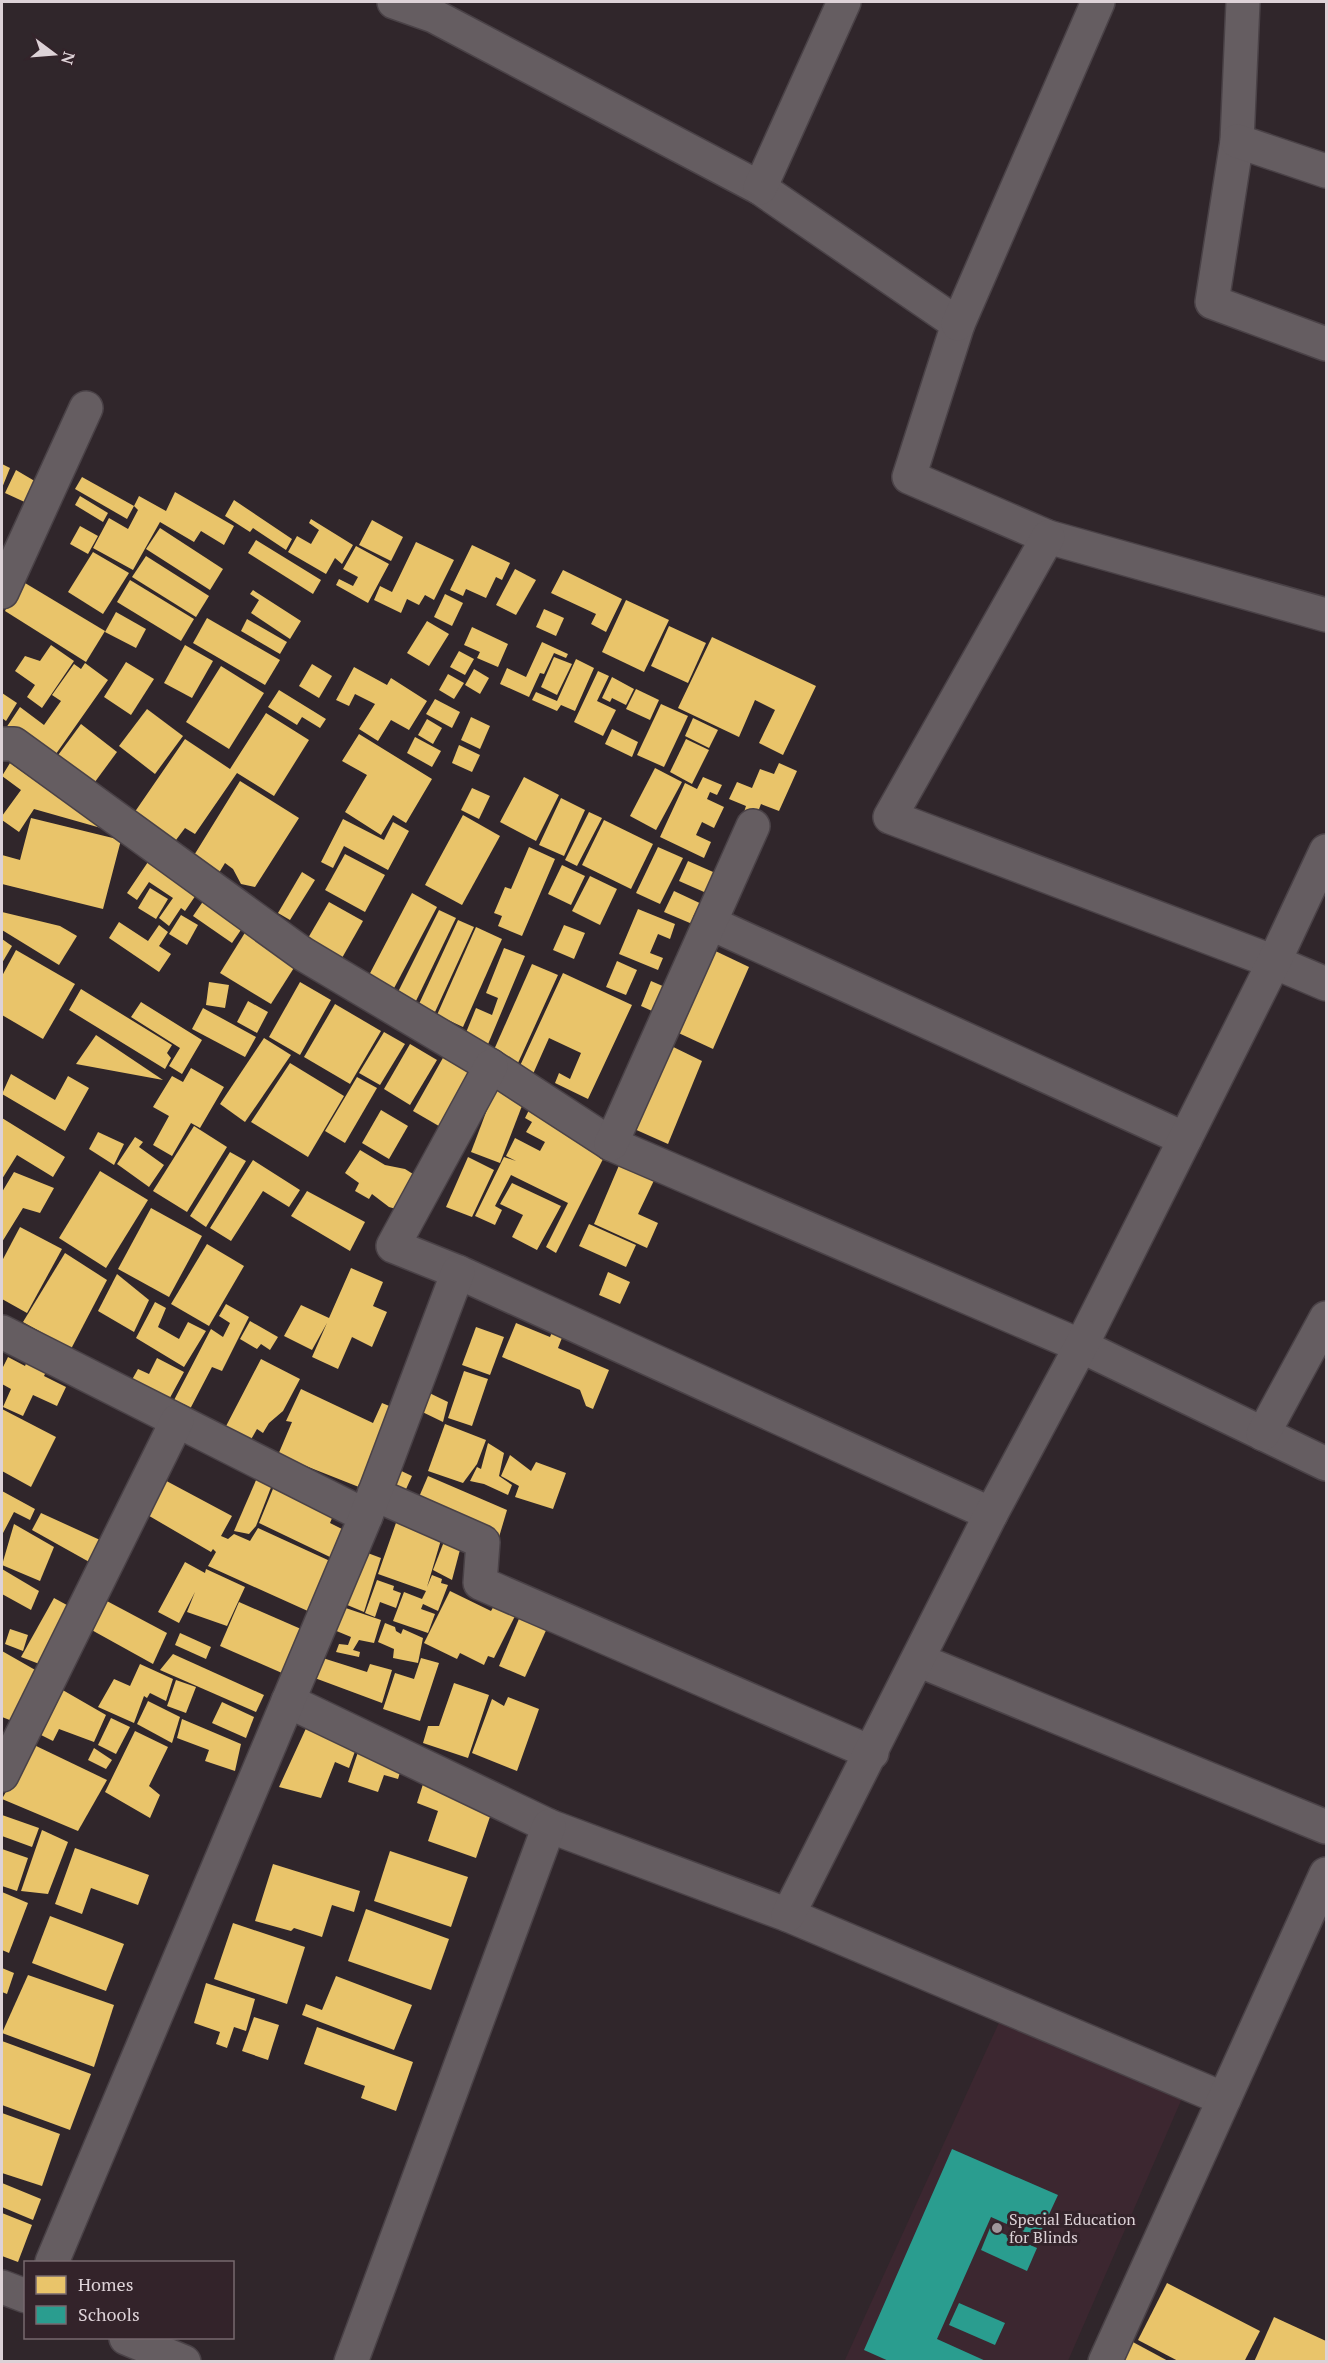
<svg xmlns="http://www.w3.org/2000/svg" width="1328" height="2363" viewBox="0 0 1328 2363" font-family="'PT Serif',serif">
  <rect width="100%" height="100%" fill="#30262b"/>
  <polygon fill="#3c2730" points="1008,2003 1193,2073 1068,2361 844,2362"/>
  <g fill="#e9c46a">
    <polygon points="2,464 10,468 2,488"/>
    <polygon points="16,470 38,483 29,504 5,493"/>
    <polygon points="82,477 134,506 127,519 75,489"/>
    <polygon points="175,492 234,526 224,545 201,531 194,542 160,522 133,570 93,548 109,518 128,529 138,510 134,506 139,496 166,511"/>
    <polygon points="80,496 108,513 103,522 75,505"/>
    <polygon points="234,500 292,539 286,550 253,528 250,532 225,516"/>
    <polygon points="311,519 353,545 342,564 335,558 326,574 288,552 297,536 311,544 319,530 309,523"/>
    <polygon points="372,520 403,537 391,561 359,545"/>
    <polygon points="80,526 98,536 88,554 70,544"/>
    <polygon points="160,528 223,569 210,590 146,549"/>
    <polygon points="256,540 321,580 313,594 248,553"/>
    <polygon points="416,542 454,560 434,600 425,595 419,605 407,599 401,613 374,600 380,586 392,592"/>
    <polygon points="472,545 510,563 502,580 496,577 486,598 466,589 463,596 450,590"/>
    <polygon points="356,546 389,564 368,603 336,585 339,579 353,586 358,577 343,569"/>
    <polygon points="93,552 129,573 103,614 68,592"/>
    <polygon points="146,556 209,596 196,617 132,577"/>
    <polygon points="515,569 536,580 516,615 496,605"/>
    <polygon points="563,570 622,599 606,632 591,624 596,614 551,593"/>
    <polygon points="20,580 105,631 86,662 5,611"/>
    <polygon points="130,580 194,619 181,641 117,602"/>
    <polygon points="253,590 301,621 290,639 251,613 259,600 250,594"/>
    <polygon points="445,594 463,603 452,626 434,617"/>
    <polygon points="626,600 669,620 644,672 602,652"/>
    <polygon points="544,609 564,618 556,636 536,627"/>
    <polygon points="116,612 146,629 136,648 105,632"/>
    <polygon points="207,618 280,660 265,685 193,643"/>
    <polygon points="247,619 287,642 280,654 241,631"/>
    <polygon points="427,621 449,634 429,666 407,653"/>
    <polygon points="669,626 706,643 688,683 651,666"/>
    <polygon points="472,627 508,644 498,667 477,658 480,652 464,645"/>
    <polygon points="712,637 816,686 783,755 759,743 775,710 755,700 739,737 678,708"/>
    <polygon points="542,642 568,654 566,658 554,653 544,674 540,673 529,697 500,684 507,668 526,677"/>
    <polygon points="51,645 74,661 42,708 27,697 35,685 15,671 25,656 40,661"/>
    <polygon points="185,645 213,661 192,698 164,683"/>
    <polygon points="459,651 474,659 465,675 450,667"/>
    <polygon points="554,657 572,664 557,695 541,687"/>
    <polygon points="576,659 594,668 575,711 561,705 557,711 532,700 536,692 557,701"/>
    <polygon points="126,662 154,679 131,715 104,697"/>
    <polygon points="85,663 108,680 51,761 6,728 20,707 44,725 61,701 52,695 74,664 81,669"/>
    <polygon points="312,664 332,676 319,698 299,686"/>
    <polygon points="221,666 264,693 229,749 186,722"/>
    <polygon points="354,667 387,685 391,678 427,701 409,730 391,720 378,741 359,729 375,704 355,694 349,706 336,700"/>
    <polygon points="474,669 489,678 480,694 465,685"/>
    <polygon points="598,671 609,676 597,701 616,710 603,736 574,722"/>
    <polygon points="448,674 464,683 454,699 439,690"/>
    <polygon points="612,677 634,689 626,705 612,698 610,702 602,698"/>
    <polygon points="636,689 659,700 650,720 626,709"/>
    <polygon points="279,690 326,719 320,728 302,717 297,725 268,707"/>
    <polygon points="2,693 17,703 6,721 2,718"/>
    <polygon points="435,699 460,712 452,728 426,714"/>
    <polygon points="661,704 688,716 664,767 637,755"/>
    <polygon points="147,709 183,736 155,774 119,746"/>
    <polygon points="266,713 309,740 274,796 237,773 195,834 185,828 173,844 132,816 185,739 230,769"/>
    <polygon points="471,717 490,726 480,749 461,740"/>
    <polygon points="693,718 718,730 709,748 685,736"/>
    <polygon points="427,719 442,728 433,744 418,735"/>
    <polygon points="81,724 117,752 89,790 53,762"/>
    <polygon points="612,729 638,742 632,757 605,744"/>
    <polygon points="359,734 432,779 406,823 393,815 381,835 345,812 367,775 342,761"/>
    <polygon points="415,737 441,751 432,767 407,753"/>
    <polygon points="686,739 709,750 692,784 670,772"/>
    <polygon points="459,745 480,755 472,772 452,763"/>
    <polygon points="10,763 44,787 50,779 108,830 34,809 19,832 2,820 2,816 21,790 2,776"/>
    <polygon points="779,763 797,771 779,811 761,804 756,817 744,812 746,806 729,799 737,782 752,788 760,769 774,774"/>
    <polygon points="655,768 682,782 656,830 630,816"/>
    <polygon points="524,777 559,795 536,841 500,822"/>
    <polygon points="703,777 722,785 717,795 710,792 707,799 724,807 714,828 702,822 696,835 711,842 704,858 660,837 685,783 697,789"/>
    <polygon points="240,781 299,818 255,887 241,884 233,869 225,863 214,881 188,865"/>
    <polygon points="472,788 490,796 479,819 461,810"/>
    <polygon points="561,798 585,810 564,856 539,845"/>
    <polygon points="589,812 602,818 577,866 565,860"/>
    <polygon points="463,815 500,836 462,905 425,885"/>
    <polygon points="31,818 121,840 103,909 2,884 2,855 20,860"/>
    <polygon points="343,819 384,840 393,822 409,831 388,870 344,846 333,868 321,862"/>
    <polygon points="604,820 653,844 631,889 582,865"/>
    <polygon points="529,847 555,859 522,936 498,926 502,916 494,913 505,887 511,889"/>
    <polygon points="658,847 683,858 660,904 636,893"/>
    <polygon points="345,854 385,875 365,912 325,890"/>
    <polygon points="150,859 198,892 185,911 181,908 169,926 159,918 173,898 149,882 137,900 127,893"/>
    <polygon points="688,861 720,875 711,895 679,881"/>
    <polygon points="562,865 585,876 571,905 548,894"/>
    <polygon points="302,872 315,880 290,920 278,913"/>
    <polygon points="590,876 617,889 600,925 572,911"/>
    <polygon points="150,888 168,899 156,919 138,908"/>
    <polygon points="674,891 706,906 697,926 664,912"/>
    <polygon points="412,893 437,907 392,992 367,979"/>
    <polygon points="204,900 243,927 232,943 193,916"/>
    <polygon points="329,902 363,921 338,965 304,945"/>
    <polygon points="638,909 675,924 670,939 658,934 650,953 663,958 658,970 619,954"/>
    <polygon points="439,910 456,918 414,1005 396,996"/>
    <polygon points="2,912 60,926 77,936 59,965 2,930"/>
    <polygon points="181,915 198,925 187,945 169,934"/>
    <polygon points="458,920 474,927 435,1012 419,1004"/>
    <polygon points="119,922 148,941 159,925 168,932 159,946 171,954 159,972 109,938"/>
    <polygon points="564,925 585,933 574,959 553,950"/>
    <polygon points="476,927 502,939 463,1027 437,1015"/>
    <polygon points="246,931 297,963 271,1004 220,973"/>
    <polygon points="2,939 12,946 2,963"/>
    <polygon points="707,947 749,967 713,1049 670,1029"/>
    <polygon points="504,948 525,956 486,1049 463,1040 476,1008 492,1015 498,998 486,993"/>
    <polygon points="16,950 75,984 43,1039 2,1015 2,976"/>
    <polygon points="617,961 637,970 626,995 606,987"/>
    <polygon points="532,964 558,975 518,1063 493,1052"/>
    <polygon points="563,973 632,1005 588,1099 555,1083 559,1073 570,1079 581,1053 549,1038 533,1074 519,1068"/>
    <polygon points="651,981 672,990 661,1015 641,1006"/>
    <polygon points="209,982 229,985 225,1008 206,1005"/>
    <polygon points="300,982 331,1000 300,1055 269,1037"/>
    <polygon points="81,989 172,1045 167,1053 171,1058 165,1069 69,1010"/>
    <polygon points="248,1001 268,1012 257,1033 237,1022"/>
    <polygon points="141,1002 202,1040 182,1074 169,1066 180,1048 131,1017"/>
    <polygon points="335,1004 381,1031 350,1084 304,1057"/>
    <polygon points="203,1008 256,1037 245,1057 192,1029"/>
    <polygon points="384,1032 405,1044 380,1085 359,1073"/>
    <polygon points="96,1035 163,1080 76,1064"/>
    <polygon points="264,1038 291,1055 245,1122 220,1104"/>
    <polygon points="661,1041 702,1061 668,1144 623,1124"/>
    <polygon points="410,1044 437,1060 410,1105 384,1089"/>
    <polygon points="444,1056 475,1074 444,1129 413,1111"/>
    <polygon points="290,1063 344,1096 308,1157 251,1122"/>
    <polygon points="191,1068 224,1087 200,1128 191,1123 172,1156 153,1145 169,1116 153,1107 172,1076 183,1082"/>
    <polygon points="11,1074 55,1100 68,1076 89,1088 65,1131 2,1094"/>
    <polygon points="357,1077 377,1088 345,1143 325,1131"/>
    <polygon points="496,1086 525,1098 500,1163 471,1152"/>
    <polygon points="530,1108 609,1147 556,1253 546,1247 568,1203 511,1175 495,1206 502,1210 495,1225 475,1216 504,1157 516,1161 506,1156 515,1138 540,1151 545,1142 526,1132 532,1122 525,1118"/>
    <polygon points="381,1110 408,1126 389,1159 362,1143"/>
    <polygon points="2,1118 65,1157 53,1177 17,1155 2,1179"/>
    <polygon points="194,1126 227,1147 187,1212 153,1191"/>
    <polygon points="98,1132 124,1144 114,1165 89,1149"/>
    <polygon points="135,1137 143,1142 139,1147 164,1165 149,1187 117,1164"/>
    <polygon points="360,1150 385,1165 405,1169 421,1179 403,1211 389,1207 372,1194 369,1199 355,1191 359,1183 345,1173"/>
    <polygon points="230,1152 246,1161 206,1227 190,1216"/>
    <polygon points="623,1156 658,1172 638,1214 658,1223 647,1248 594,1224"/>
    <polygon points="468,1157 494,1170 472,1217 446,1207"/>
    <polygon points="253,1160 300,1190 289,1207 263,1191 231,1241 210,1228"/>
    <polygon points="100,1171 148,1200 106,1268 59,1238"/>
    <polygon points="14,1172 54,1188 40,1213 23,1208 2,1242 2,1192"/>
    <polygon points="512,1183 561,1206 537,1250 512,1237 523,1215 500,1204"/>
    <polygon points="307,1191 365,1222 350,1251 291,1216"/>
    <polygon points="151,1208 202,1236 169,1297 118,1269"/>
    <polygon points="589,1224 636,1245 626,1267 579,1246"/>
    <polygon points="20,1227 62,1249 27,1313 2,1299 2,1261"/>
    <polygon points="207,1244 244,1266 209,1326 171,1304"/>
    <polygon points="65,1253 107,1280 71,1349 23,1322"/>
    <polygon points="351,1268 383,1282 373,1306 387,1312 372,1347 352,1337 338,1369 312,1357 327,1323 312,1350 284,1336 301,1305 329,1318"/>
    <polygon points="608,1272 630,1282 620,1304 599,1295"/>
    <polygon points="117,1274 149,1300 134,1332 98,1311"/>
    <polygon points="155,1302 166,1308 158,1327 179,1339 188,1322 206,1331 184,1367 136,1338"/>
    <polygon points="226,1304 249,1317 222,1371 212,1367 189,1411 172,1404 211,1329 223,1337 230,1323 219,1316"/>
    <polygon points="250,1321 278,1337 270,1350 261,1344 257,1349 240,1339"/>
    <polygon points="516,1323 550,1337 555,1325 565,1330 558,1348 609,1370 593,1409 586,1406 580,1390 502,1357"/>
    <polygon points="476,1327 504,1337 490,1375 462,1365"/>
    <polygon points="32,1350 52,1359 44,1376 66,1387 57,1406 33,1395 23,1416 3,1407 11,1389 2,1384 2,1369 8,1357 25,1366"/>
    <polygon points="157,1358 184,1372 166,1405 129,1385 138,1369 149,1374"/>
    <polygon points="261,1359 300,1379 283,1411 269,1423 263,1433 257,1429 249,1443 224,1430"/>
    <polygon points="464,1371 488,1379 472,1426 448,1418"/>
    <polygon points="419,1388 448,1402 443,1422 410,1406"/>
    <polygon points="301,1389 373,1423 382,1403 399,1410 380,1461 412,1476 402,1498 369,1491 278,1455 292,1422 286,1421"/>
    <polygon points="2,1409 56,1437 31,1487 2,1471"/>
    <polygon points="445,1424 486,1440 477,1464 463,1483 428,1471"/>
    <polygon points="488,1443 504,1453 499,1476 512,1485 508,1495 484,1484 470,1481 477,1467 481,1469"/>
    <polygon points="510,1455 531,1471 536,1462 566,1473 553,1509 515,1497 519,1486 501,1476"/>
    <polygon points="260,1471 275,1477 256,1526 249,1534 234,1531"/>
    <polygon points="428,1476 507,1510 499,1537 416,1504"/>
    <polygon points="159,1477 232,1516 221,1536 228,1539 234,1534 250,1541 258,1528 330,1561 310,1612 208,1566 216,1552 213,1549 211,1552 139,1510"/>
    <polygon points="277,1479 337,1506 330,1523 342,1529 330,1557 259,1523"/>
    <polygon points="2,1491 35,1509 30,1520 14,1512 2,1535"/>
    <polygon points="41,1513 111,1545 100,1568 32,1530"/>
    <polygon points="397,1520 418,1526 415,1531 441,1540 427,1587 432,1575 442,1579 441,1583 448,1585 438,1611 423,1604 421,1609 435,1614 428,1633 393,1621 404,1592 422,1599 426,1591 378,1574"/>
    <polygon points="14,1524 54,1547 40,1581 2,1565"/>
    <polygon points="445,1539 461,1546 452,1580 433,1570"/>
    <polygon points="365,1552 381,1558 364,1612 333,1599"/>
    <polygon points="185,1562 205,1573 206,1569 245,1587 227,1626 187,1612 195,1592 179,1623 158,1612"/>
    <polygon points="2,1569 39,1591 31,1610 2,1594"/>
    <polygon points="377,1580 394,1586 393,1590 401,1593 396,1608 380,1602 375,1617 365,1613"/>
    <polygon points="450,1591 491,1611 495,1604 516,1614 494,1658 488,1656 484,1665 460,1653 457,1659 424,1643"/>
    <polygon points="54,1598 76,1610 42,1665 21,1657"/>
    <polygon points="105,1600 167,1633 153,1664 88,1628"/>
    <polygon points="239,1602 301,1629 282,1673 220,1646"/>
    <polygon points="331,1603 381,1620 374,1643 359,1640 353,1650 360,1652 359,1657 336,1652 339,1644 348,1645 351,1637 322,1625"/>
    <polygon points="521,1614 548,1626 525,1677 499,1666"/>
    <polygon points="385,1623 395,1627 396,1631 401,1634 403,1629 423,1638 418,1663 393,1658 394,1649 378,1642"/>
    <polygon points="10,1629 28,1635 23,1651 5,1644"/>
    <polygon points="180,1633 211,1647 206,1659 175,1645"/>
    <polygon points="2,1651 44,1675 20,1724 2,1717"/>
    <polygon points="173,1654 264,1695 256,1712 160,1670"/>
    <polygon points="310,1654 367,1672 370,1664 392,1670 382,1703 304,1674"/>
    <polygon points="421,1658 439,1663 420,1721 383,1709 395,1673 414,1679"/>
    <polygon points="140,1664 173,1679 166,1701 150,1693 147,1698 144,1696 134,1723 98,1707 114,1679 130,1686"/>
    <polygon points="176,1680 196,1687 186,1713 167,1706"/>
    <polygon points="454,1683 489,1695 468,1758 423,1743 428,1726 439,1726"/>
    <polygon points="54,1685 106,1715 94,1742 59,1729 53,1741 31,1730"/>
    <polygon points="508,1697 539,1709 517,1771 472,1753 492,1699 504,1706"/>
    <polygon points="148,1701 180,1717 172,1743 137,1724"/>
    <polygon points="222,1702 254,1717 246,1738 212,1723"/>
    <polygon points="111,1718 130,1727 116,1754 98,1745"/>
    <polygon points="182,1719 241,1744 235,1771 205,1761 209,1750 177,1738"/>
    <polygon points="308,1724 359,1740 349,1768 335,1762 321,1798 279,1787"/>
    <polygon points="135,1731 168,1747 149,1786 160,1795 150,1818 105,1792"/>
    <polygon points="32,1744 107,1780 78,1831 2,1799"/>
    <polygon points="360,1746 401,1769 398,1779 384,1775 378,1792 348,1782"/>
    <polygon points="94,1748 112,1760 106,1769 88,1760"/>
    <polygon points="424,1781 494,1805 476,1858 428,1841 438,1811 417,1803"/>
    <polygon points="2,1815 39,1828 32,1847 2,1836"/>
    <polygon points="42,1830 68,1842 48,1894 21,1891"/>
    <polygon points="75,1848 149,1875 138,1905 91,1888 82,1914 55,1904"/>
    <polygon points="2,1849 28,1858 17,1891 2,1886"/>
    <polygon points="390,1851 468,1877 451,1927 374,1901"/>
    <polygon points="273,1864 360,1891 354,1912 332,1905 322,1937 294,1928 291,1931 255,1921"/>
    <polygon points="2,1892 28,1903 9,1953 2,1950"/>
    <polygon points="366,1909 449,1939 431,1990 348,1961"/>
    <polygon points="50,1916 124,1944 106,1991 32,1963"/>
    <polygon points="233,1923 305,1947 287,2004 214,1979"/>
    <polygon points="2,1968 14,1973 7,1994 2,1992"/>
    <polygon points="28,1975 114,2005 94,2067 2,2033"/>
    <polygon points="336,1976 412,2005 394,2050 302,2015 306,2004 322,2010"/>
    <polygon points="206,1983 255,1999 246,2031 234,2027 227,2048 216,2044 220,2032 194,2023"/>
    <polygon points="254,2017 279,2025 268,2060 242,2051"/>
    <polygon points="317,2027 413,2062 396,2111 361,2098 365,2086 304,2064"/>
    <polygon points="2,2041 91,2074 70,2130 2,2105"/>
    <polygon points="2,2113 60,2134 42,2186 2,2173"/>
    <polygon points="2,2183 41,2199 33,2220 2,2207"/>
    <polygon points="2,2213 32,2225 18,2262 2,2256"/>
    <polygon points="1167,2283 1260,2331 1244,2362 1180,2362 1138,2340"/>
    <polygon points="1274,2317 1326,2341 1326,2362 1254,2362"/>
    <polygon points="1131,2341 1170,2362 1121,2362"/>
  </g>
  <g fill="#2a9d8f">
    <polygon points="952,2149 1058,2195 1038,2238 991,2217 937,2339 988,2362 891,2362 864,2350"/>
    <polygon points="990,2228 1037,2248 1027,2271 981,2250"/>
    <polygon points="959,2303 1005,2323 995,2345 949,2325"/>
  </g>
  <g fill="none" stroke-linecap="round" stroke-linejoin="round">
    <g stroke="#4a4247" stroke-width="36">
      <g id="street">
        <polyline points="394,2 434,16 760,188 958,324 909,477 1048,537 1326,615"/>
        <polyline points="1243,2 1237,141 1212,302 1326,344"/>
        <polyline points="1237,141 1326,171"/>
        <polyline points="760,188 844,2"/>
        <polyline points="958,324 1098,2"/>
        <polyline points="1048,537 890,817 1274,962 1326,984"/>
        <polyline points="2,592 86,408"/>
        <polyline points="2,744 14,744 303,954 491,1066 611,1144 1081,1346 1326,1464"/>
        <polyline points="710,923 1185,1139"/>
        <polyline points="491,1066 393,1246 458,1272 991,1514"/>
        <polyline points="611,1144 753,826"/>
        <polyline points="2,1332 366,1516"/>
        <polyline points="1263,1434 1326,1318"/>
        <polyline points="374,1494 483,1542 480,1583 872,1753"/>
        <polyline points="918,1660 1326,1827"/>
        <polyline points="288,1701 549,1826 788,1915 1224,2099"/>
        <polyline points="2,1775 177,1421"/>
        <polyline points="788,1915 991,1514 1081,1346 1274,962 1326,851"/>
        <polyline points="52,2262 366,1516 458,1272"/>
        <polyline points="2,2287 26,2296"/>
        <polyline points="126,2338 184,2362"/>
        <polyline points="351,2362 549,1826"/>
        <polyline points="1105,2362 1326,1874"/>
      </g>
    </g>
    <use href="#street" stroke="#655d61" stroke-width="33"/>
  </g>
  <circle fill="#a0969b" stroke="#33232a" stroke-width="2" cx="997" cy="2228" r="6"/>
  <g text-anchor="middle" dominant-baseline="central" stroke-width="6" stroke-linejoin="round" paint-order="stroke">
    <g font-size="16" fill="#ddd2d7" stroke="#33232a" text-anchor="start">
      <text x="1009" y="2219">Special Education<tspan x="1009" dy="18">for Blinds</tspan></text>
    </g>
  </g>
  <rect width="1328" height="2363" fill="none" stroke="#ddd2d7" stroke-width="6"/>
  <rect x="24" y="2261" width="210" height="78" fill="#33232a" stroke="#77696f" stroke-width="1.5"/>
  <rect x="36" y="2276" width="30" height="18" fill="#e9c46a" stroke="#77696f" stroke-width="1.5"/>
  <text x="78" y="2291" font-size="18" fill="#ddd2d7">Homes</text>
  <rect x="36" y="2306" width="30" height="18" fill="#2a9d8f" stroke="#77696f" stroke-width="1.5"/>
  <text x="78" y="2321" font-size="18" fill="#ddd2d7">Schools</text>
  <g transform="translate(54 54) rotate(106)" stroke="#33232a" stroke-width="4.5" paint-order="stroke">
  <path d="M0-4.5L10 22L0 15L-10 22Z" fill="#ddd2d7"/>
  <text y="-9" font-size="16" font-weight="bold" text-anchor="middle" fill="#ddd2d7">N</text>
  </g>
</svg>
